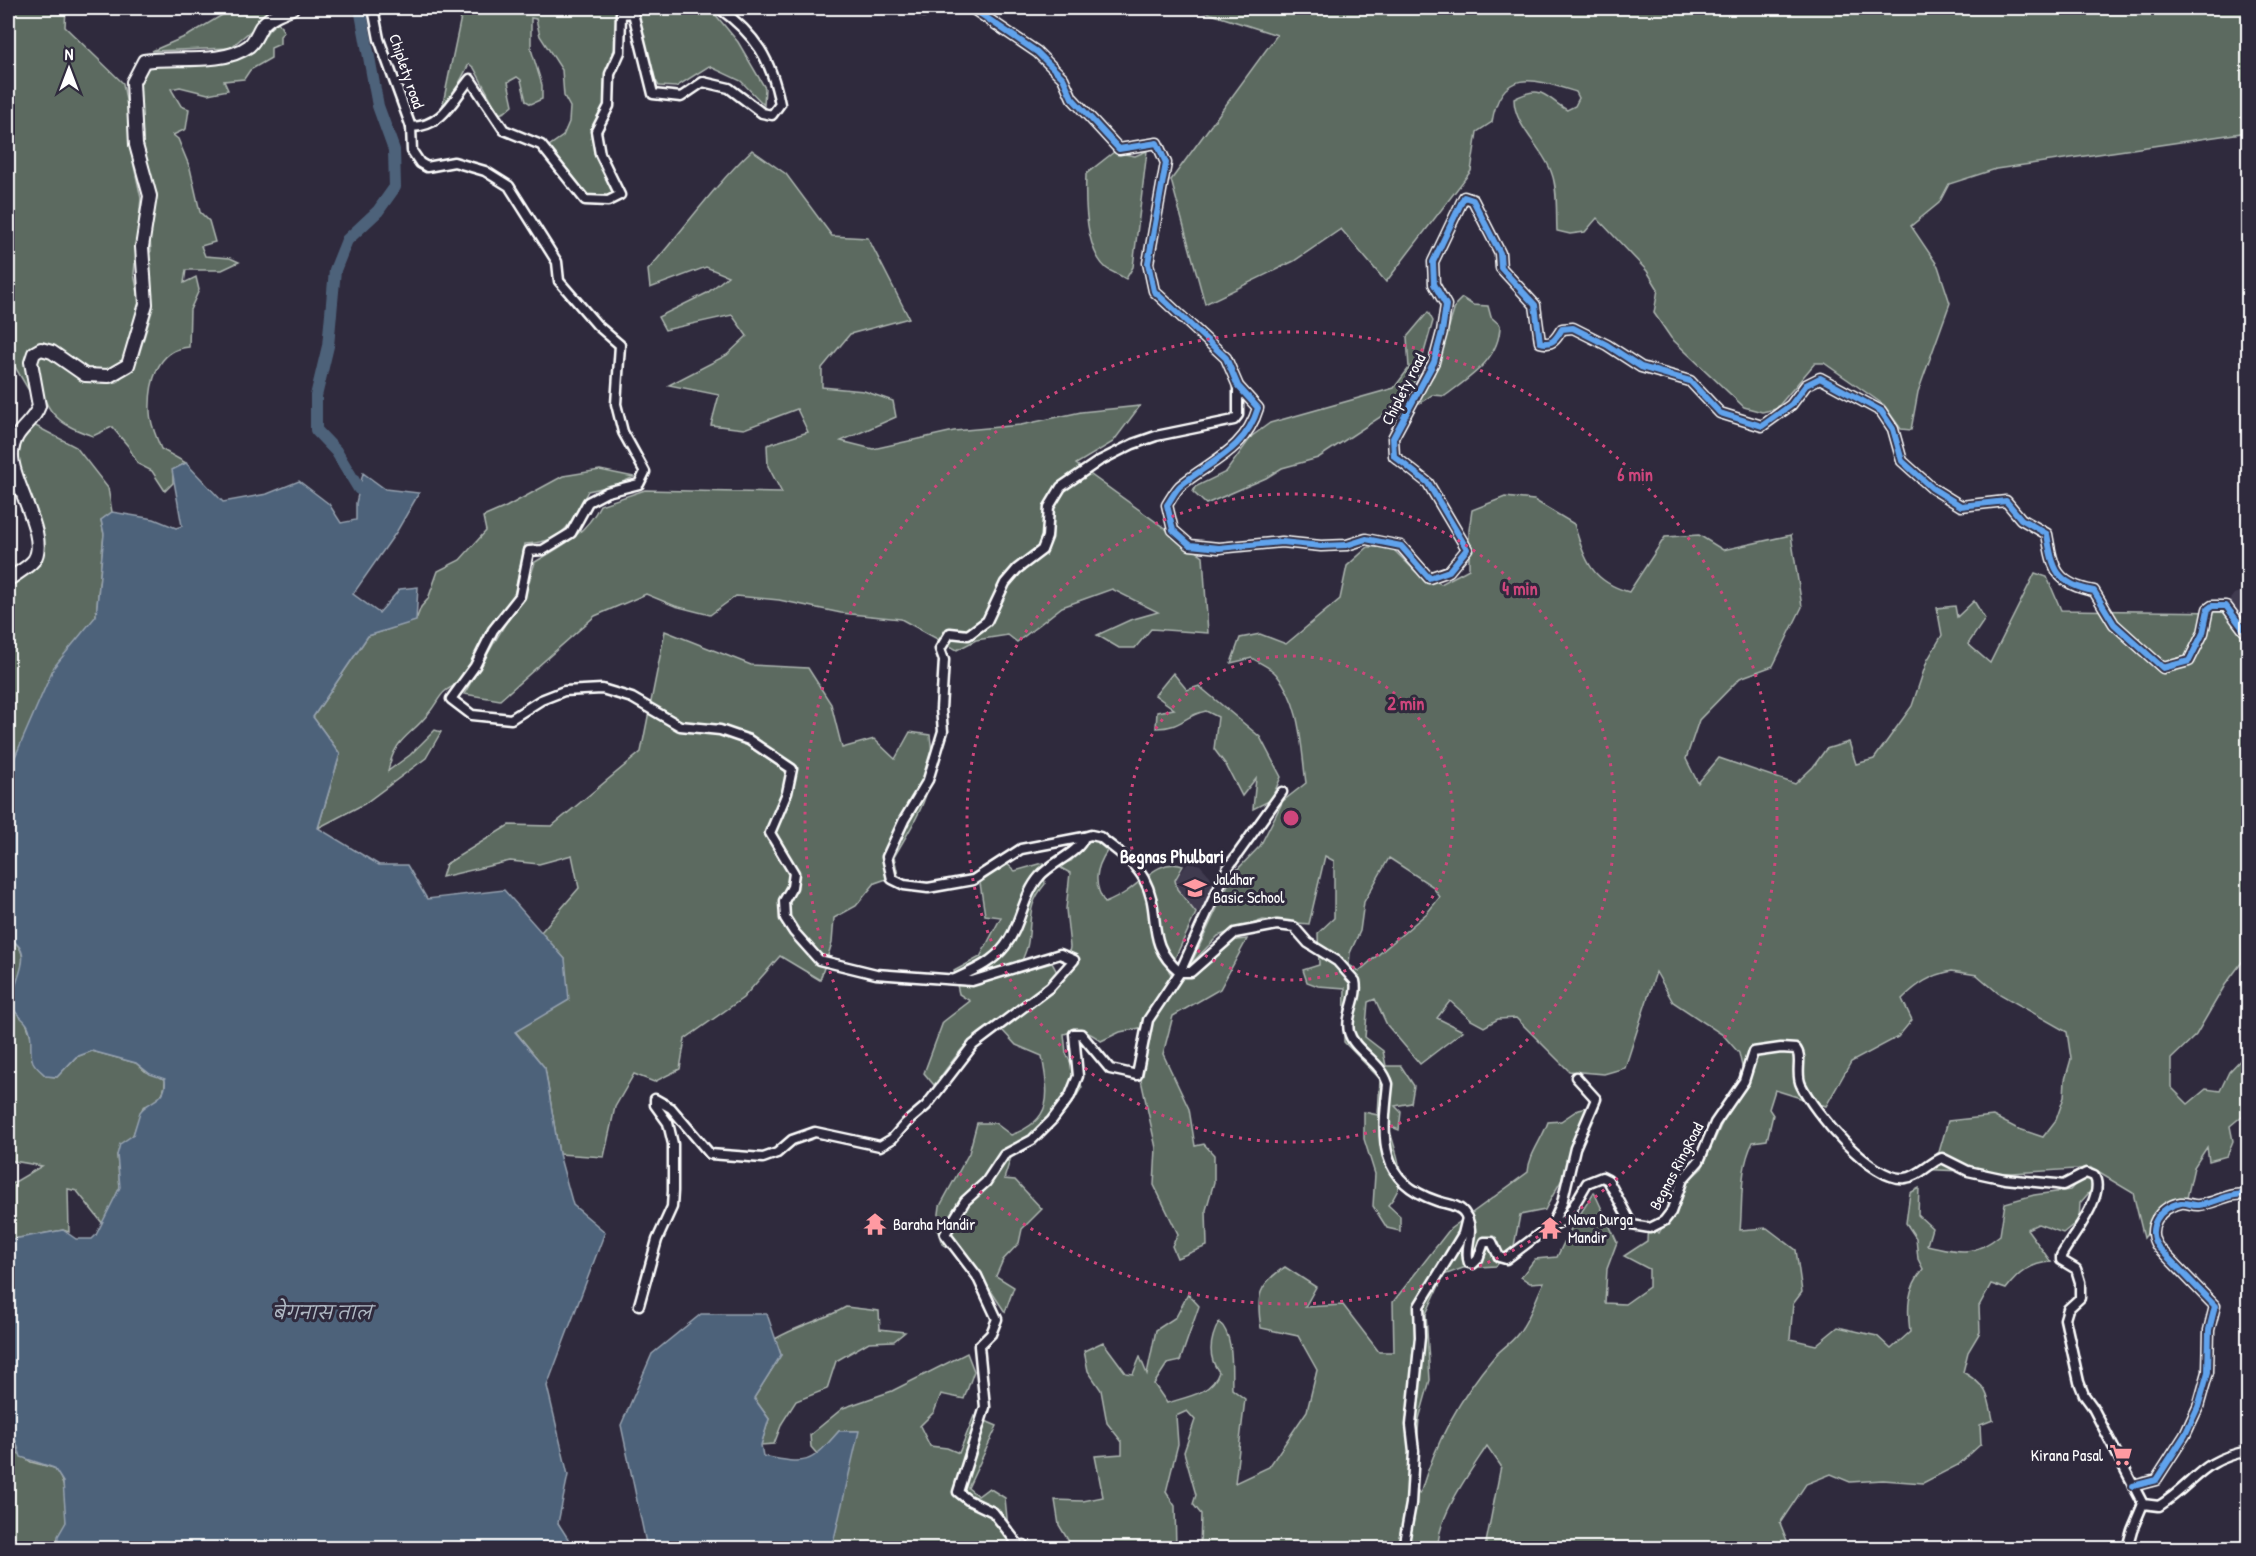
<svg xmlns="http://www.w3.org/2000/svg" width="2256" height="1556" viewBox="0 0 2256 1556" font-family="'Patrick Hand','Playpen Sans Deva',sans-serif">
  <rect width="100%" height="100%" fill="#2f2a3d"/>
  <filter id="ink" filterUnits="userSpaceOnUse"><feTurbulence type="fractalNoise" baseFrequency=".0167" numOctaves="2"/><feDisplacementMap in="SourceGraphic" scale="12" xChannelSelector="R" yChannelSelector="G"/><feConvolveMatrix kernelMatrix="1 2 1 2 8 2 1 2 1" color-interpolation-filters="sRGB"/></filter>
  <g filter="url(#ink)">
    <g fill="#413a50">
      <polygon points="2245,590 2248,592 2248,627 2227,603 2234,594"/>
      <polygon points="1189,862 1200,865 1210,876 1214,887 1202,910 1196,913 1177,889 1175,880"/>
    </g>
    <g fill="#5b6b61" stroke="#adb5b0" stroke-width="1.5" fill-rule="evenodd">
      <polygon points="8,8 66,8 65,27 123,83 128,112 130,148 141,198 134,274 140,303 136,341 121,366 93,372 61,351 38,343 25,360 31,394 8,355"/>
      <polygon points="228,8 278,8 230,48 152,51 189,35 229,11"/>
      <polygon points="477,8 615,8 617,45 610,57 604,85 605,103 597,117 592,141 613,195 599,199 588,195 549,146 563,136 569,122 570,107 564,96 562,70 540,36 536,19 531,18 531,49 542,85 542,99 531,104 526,101 521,80 517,77 508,82 513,105 505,112 499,114 474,68 469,64 452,97 442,108 461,17"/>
      <polygon points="635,8 710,8 738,42 765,88 764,105 741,81 709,66 676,87 659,86 651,73"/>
      <path d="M1192,8h1056v124l-252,37 -47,15 -10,19 -28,23 27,40 12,37 -32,89 -7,38 -10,-1 -17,-24 -60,-42h-9l-39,46 -14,3 -18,-5 -73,-69 -17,-25 4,-24 -11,-18 -50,-53 -12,14 -15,2 -13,-3c-1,-18 1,-40 -5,-57 -8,-26 -38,-47 -38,-75 30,-16 31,-1 53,11l8,-4 4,-8 -3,-6c-41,-13 -75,-26 -84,30l-15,10 -6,39 -85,111 -45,-53 -47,32 -89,43 -34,-124 106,-145z"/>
      <path d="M278,22l6,10 -4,4v8l-9,4v10l-21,12 -6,9 -20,2 4,9 -20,4 -28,-7 -9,2 10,17 8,3 -3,20 -13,6 5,4 12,29 10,44 9,9 6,21 -14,4 4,10 25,2 9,4 -17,8h-36l-2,13 12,-6 3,13 -9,20 -1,37c-33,2 -40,38 -39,65 0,12 7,26 11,37l25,14 -13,7v13l-8,8 -13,-20 -14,-7 -10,-18 -16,-19 -19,9c-46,-15 -49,-31 -58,-74l8,-9c22,18 45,34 74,29l21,-24 15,-50 -9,-49 7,-8 -2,-24 8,-33c-10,-20 -17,-37 -19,-60 -1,-17 6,-24 -3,-42l6,-26c37,-2 82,5 114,-17 10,-7 8,-18 23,-27z"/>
      <path d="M752,150l34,24 46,62 36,2 41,80 -59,16 -28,34v19l42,4 29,10 3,16 -55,24 32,8 81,-18 67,-6 60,-13 59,-6 -27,36 -37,22 127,92 5,77 -57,-4 -16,19h-16l-22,-13 33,-15 28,-8 -46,-23 -50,18 -45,35 -9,-7 -32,5 -19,10 -56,-31 -60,-6 -62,-13 -43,-4 -26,19 -35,-9 -29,-12 -51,22 -95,84 -36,-6 64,-109 7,-23c26,-15 52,-29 65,-57l45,-15 137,3 -14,-27 -1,-21 41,-13 -11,-23 -53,20 -33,-4 8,-30 -50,-10 58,-30 20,-19 -15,-21 -67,15 -7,-13 49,-24 21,-17 -22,-9 -56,21 -2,-18c35,-40 65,-83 104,-120z"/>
      <path d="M1147,151l-14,116 -7,12c-6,-4 -15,-7 -20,-11 -21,-19 -21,-69 -20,-94l28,-22 21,4z"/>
      <path d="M1462,298l11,7 15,1 3,11 9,8c0,34 -30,52 -55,71l-13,-1 -12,8 -5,-2 19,-26 22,-71z"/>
      <polygon points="1428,312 1433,321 1417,377 1400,404 1318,458 1282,468 1266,478 1206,504 1193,492 1195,487 1226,472 1252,436 1270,423 1394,388 1409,368 1407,337"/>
      <polygon points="30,423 76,447 108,488 112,512 101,520 104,534 96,616 8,773 8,585 41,564 43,552 14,458 19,434"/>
      <path d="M600,470l34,7 -18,8 -28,6c-18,32 -21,51 -63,53l-12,57 -55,83c-20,8 -17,15 -30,30 -18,23 -33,23 -40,57l22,-16 25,-25 6,2 -15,26 -62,46 -46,24 22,-74 -27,-37 55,-81 48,-16 5,-13 7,-8 10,-28 22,-11 26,-29 -3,-14 23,-10 57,-31z"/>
      <path d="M1505,497l29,3 40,24c11,35 16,57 55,68l36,-55 34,-2 24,15 68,-15 11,72 -29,59 -33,12 -41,42 -13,39 12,24 21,-25 76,26 18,-17 13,-18 23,-7 7,22 18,-5 38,-53 15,-45 15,-26 -5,-27 18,-2 2,11 17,-16 11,18 -17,25 22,19 45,-90 12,4 14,33 163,2 3,-9 21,23v328l-23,31 -29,50 -25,24v28l17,17 18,-15 14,2 9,-19 18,-19 1,58 -18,15 3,15 -6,15 -18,5 -2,-14 -13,20 -7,31 -14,1 -29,39 -11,-45 -42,-25 3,19 -14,16 -1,17 -16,13 -25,-9 -11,5 24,33c-20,1 -33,11 -45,27l-15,-5 -12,22 1,26 -12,20 -5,20c24,14 25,21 30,48l-13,5 1,19 -23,21 -35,18 -40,-3 -33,2 -19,-8 -25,10 -26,39 10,25h-305l16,-82 -14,-20c-17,26 -50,71 -49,102h-238l1,-34 -8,-10 3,-9 -12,-43 11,-32 -8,-9 -11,5 2,28 -12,48 9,14 1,42h-108v-8l-9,-15 -4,-25 28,1 20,-4 -8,-41 27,-2v-12l-15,-19 -6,-33 -13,-19 -4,-20 19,-9 23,31 7,1 7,-17 7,17 9,-44 20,-13 12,-23 11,12 -19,55 -13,3 -13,20 13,19c19,-6 45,-9 52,-31 -12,-15 -9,-33 0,-50 16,14 12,47 13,67l13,10 -10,84 34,-16 38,-56 10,-41 -19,-34 -37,-8c-5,-31 -3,-44 24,-61l31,20 -11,20 38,-2 36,47h15l-1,-50 57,-73 78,-57c1,-18 14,-32 20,-50l13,-1 18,-12 21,-5c-13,38 -37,71 -55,106l-25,5 -6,31 -18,20 -33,2 -19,7 -18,39 4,66 -11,39 -5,66 6,9c15,-50 40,-97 74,-137 7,-8 17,-14 23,-22 12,-14 19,-37 27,-53l-14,1 -9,-6 14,-18 22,-2 12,-25 25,-40 23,50 -10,27 -2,34 20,1 24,-17v-18l-25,-13 23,-15 1,-20 11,12 30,-53 13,-12 22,-49 22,-35 -7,-31 -16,-18 -50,-33 -17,-30 -31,96 -21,6 -35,-3 -53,-53 -18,1 -14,8 -13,-7 -21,-19 -13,17 26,13 -43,33 -33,-39 -12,-26 -7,3 -3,35 18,14 3,15h15l13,20 -3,17 -16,3 6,6 -2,18 -10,-4c6,30 23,53 -1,79l12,11v15l-13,-3 -14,-22 2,-32 -11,-35v-27l14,3 2,-36 -36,-37 1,-54 -27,-2 -11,-4 -4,-12 16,-5 -1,-32 16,-15v-57l-9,-5 -16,68 -46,-4 -45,16 -27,28 42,-90 27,-28 23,-45 23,-18c-5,-36 -5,-80 -30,-109 -6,-7 -17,-11 -24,-16l-21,5 9,-25 20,-4 26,10 54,-45 7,-33 21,-19h23l25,25 25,12 28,-15v-39l3,-20zM1389,858l43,28 8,11 -13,16 -68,58 -10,-6 1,-12 10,-22 4,-29zM1952,971l25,4 21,18 69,39 4,27 -6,21 -1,17 -8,23 -13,17 -27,-9 -23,-12 -45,5 -9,31 -23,17 96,4 78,-5 -20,22 -36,5 -29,8 -5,32c-26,22 -41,17 -73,10l5,-17 -14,-13 1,-27 -9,5 -4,30 10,15 2,21 5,10c-16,20 -16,39 -13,63l-19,17 -14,-13 -39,-9 -22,18 -26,-6 3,-35 9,-12 -6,-42 -29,-22 -27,2c3,-30 -1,-60 13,-88l14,-2 6,-25 -4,-6 6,-19 51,16 25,-44 47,-25 14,-17 -10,-21c15,-15 29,-24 50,-28z"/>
      <path d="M665,631l86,34 57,3 23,36 11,44 32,-9 21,20 15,-27 20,3c8,52 -11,79 -36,122l4,18 -23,8 -19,23 -22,12 -2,25 -12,37 -40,-24 -37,42 -58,41 -5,30 -26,13 -20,-8 -19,33 -11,50 -45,-3 -14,-86 -30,-37 50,-72 -24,-27 38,-44 -7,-33 -33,9 -29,-3 -68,16 4,-13 63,-39 43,1 89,-74z"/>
      <path d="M1173,673l14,17 12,-4 61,51 21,40 -10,23 -18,9 3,-31 -14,18 -16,-31 -12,-16 4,-32 -12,-6c-24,5 -23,17 -50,17l1,-16 17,-3 -19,-14z"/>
      <path d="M1089,841h9l9,10c-12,18 -14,34 -2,52 7,-3 15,-7 21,-11 18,-12 34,-34 57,-26l-8,14 2,9 19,24 -27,58 5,8 30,-11 32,-28 11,-1 -27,50 -47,27 -10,38 26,55 6,37 9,-2 10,11v27l-8,28 1,36 -30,12 -5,-12 6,-12 -24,-49 2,-37 -15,-68 -1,-52 -20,4 -19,9c-12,-10 -22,-13 -37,-7l2,19 16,34c-16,29 -39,54 -70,67l-8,25 11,1 27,29 -20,20 -3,14 -16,17 -7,16 18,11 -9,25 -32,-48 -31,-20 -5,-15 3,-23 29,-53 8,-30h18l16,12c43,-15 38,-40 31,-79l-26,-11 -14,-15 9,-13c-42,14 -51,35 -77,68l-10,-12 19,-51 27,-21 -11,-7 -5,-23 26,-14 21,-40 -16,-2 -5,-32 26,-20 9,8 28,-8 2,21c-18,22 -13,32 -17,58 -1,10 -8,21 -11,31l35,-10 6,11 9,-10 3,-17 -4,-38 4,-36 -9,-5v-4l10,-3z"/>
      <path d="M8,938c23,11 14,33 6,52l17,46 1,23 14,17 11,1 19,-20 16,-6 44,12 9,8 20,8c1,16 -8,23 -22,28l-10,28 -16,20 3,32 -17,37 -26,-33 -9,-2 1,43 -6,-2 -55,10v-54l34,-20 -34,-6z"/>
      <path d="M846,1307l33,4 1,18 25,3 -11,9 -25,1 -33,19 -9,28 -31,12 -14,22 -8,21 -13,1 8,-26 -15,-21 27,-43 -6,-16c23,-14 49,-19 71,-32z"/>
      <polygon points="967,1353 974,1371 964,1399 941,1394 934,1412 920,1426 930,1446 947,1448 959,1453 974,1416 997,1426 968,1488 978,1496 989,1488 1005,1498 1010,1548 831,1548 858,1431 839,1431 818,1455 811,1447 810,1435 843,1408 892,1391"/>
      <path d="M8,1431l8,10 2,12 13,9 23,6c11,12 15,38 12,54 -2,11 -10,15 -9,26h-49z"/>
    </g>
    <g fill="#4e627a" stroke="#95a1af" stroke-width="1.5">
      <path d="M186,463l37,39 44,-8 32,-13 30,23 12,19 15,-3v-17l7,-30 22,16 34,4 -22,38 -44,63 26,19 21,-24 18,-2 -2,34 -48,15 -55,81 27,37 -22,74 61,37h28l20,34 77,-9 61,69 4,41 -54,32 30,36 14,86 14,51 32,27 -58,154 21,89 -10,48 16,25h-517l1,-12 8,-14 -3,-40 -9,-14 -33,-11 -5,-16 -8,-10v-191l55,-10 13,9h16l4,-4 24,-48 -3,-32 3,-11 13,-9 7,-23c10,-13 28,-12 25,-33l-15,-5 -14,-11 -44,-12 -16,6 -19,20 -11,-1c-4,-4 -10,-8 -13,-14 -5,-11 1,-24 -5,-36 -4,-8 -15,-12 -16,-22 -1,-23 27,-51 -4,-66v-165l46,-106 42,-51 8,-82 -3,-14 11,-8 42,7 22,9 6,-2 -10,-56z"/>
      <path d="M701,1314h66l14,41 -27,43 15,21 -8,26 2,11c45,9 46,9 76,-25h20l-27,117h-185l-26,-123 31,-71z"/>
    </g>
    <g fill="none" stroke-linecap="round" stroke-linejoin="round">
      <polyline stroke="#4e627a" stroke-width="12" points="359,489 336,451 316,430 316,396 328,346 335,270 347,240 378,211 395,187 394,150 378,106 360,8"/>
      <g stroke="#fff" stroke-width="13">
        <g id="street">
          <path d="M373,8l6,31 32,88c31,0 42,-27 59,-48l34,51 37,15 44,55 23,1 12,-6 -20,-41 -4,-23 13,-25 1,-32 10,-22 1,-38 12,-1 20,81 28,3 22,-15 26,6 33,25 10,2 8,-11c-9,-45 -24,-69 -61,-96"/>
          <polyline points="917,8 923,11 932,8"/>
          <path d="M972,8l65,44 26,26 9,20 47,51 38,-6 9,20 -18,100 6,28 72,67 12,28 20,22c-13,43 -48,53 -78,78 -5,5 -9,13 -13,19l6,25 17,15 29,3 63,-6 39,4 26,-1 19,-6 35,7 28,32 20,-7 18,-22 -39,-66 -34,-27 -1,-18 41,-76 8,-30 4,-27 -12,-21 -1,-22 31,-65 9,3 27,53 1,15 34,37 5,37c12,4 16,-3 22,-13l11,-1 34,17 34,22 49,14 30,32 42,13 29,-21 15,-20 14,-7 61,33 12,18 9,32 30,27 29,18 45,-5 15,18 26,15c6,34 8,50 47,57l20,33 49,44 26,-7 14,-28 5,-24 4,-3h14l18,24 4,3"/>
          <polyline points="411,127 412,151 420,163 427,167 454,162 485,171 509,186 557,262 559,281 597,325 620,345 616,404 623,432 645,472 639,484 607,492 588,502 571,533 543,550 529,551 520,596 493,630 475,666 451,699 472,715 511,719 541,700 564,691 602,689 632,698 680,726 720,730 749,740 792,769 787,793 770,833 794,873 792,887 784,901 785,918 794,932 819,960 876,974 972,981 1060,954 1074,960 1050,987 973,1045 926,1106 906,1123 892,1139 880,1146 815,1132 792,1140 777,1153 763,1158 710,1154 671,1108 655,1099 655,1105 668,1123 673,1144 673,1191 672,1207 657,1240 639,1305"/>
          <polyline points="1084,837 1021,849 973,880 928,888 904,885 892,879 887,857 904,820 928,780 943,731 941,709 944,660 940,649 950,633 968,635 987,621 1005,583 1017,569 1042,550 1047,537 1049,507 1061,487 1099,461 1133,444 1156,436 1234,420 1238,415 1238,386"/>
          <path d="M955,979c19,-9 37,-16 50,-33 16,-20 17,-50 35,-70 12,-14 39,-23 44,-39l7,-2 9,2c14,12 34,24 44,42 19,35 -1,63 36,93h11l44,-39 42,-8 17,2 14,16 29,18 18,20c4,17 -10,34 -6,51 5,19 32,29 39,52 -6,54 -11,97 49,117 9,3 23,4 28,13 12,20 -2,32 4,49l4,1 5,-5 6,-17h8l7,15 7,2 40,-30 20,-10 21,-36 15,-6 6,3 24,45 18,3 14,-7 7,-9 12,-33 16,-18 16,-38 29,-42 9,-29 28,-4 15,1c7,9 -1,24 5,36 13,27 71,97 104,93 14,-1 24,-15 37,-20l26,13 37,8 51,5 7,1 23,-12 8,3c13,19 -24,63 -33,80v4l15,9 4,13v16l-12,11 -3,10 14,63 5,13 8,11 51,98 16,2c38,-24 39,-45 89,-55"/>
          <polyline points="1551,1227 1562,1203 1575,1148 1596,1099 1576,1077"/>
          <path d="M2133,1486l23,-6 29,-45 13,-28 10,-35 1,-42 6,-24 -57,-59c-13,-18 1,-40 23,-44 6,-1 12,3 18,2 18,-2 30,-13 49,-10"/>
          <polyline points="1024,1545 1021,1548 993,1512 968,1500 958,1492 985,1407 979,1346 991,1334 997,1319 977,1276 945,1234 965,1201 986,1182 1004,1155 1032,1140 1052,1120 1070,1096 1078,1076 1074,1034 1081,1034 1110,1069 1137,1075 1148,1020 1180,972 1227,869 1282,792"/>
          <polyline points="1403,1548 1411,1504 1414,1451 1411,1425 1420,1337 1419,1306 1463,1234 1467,1218"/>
          <polyline points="2127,1548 2132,1530 2143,1504"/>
        </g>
      </g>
      <g stroke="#fff" stroke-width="16">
        <path id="secondary" d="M8,580c7,-6 20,-12 26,-20 16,-23 -24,-80 -22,-107 2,-25 20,-27 27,-47l-8,-44 3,-9 7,-4 11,3 33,23 24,1 19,-11 18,-61 -4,-57 8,-51 -14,-51 -3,-63 11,-21c30,-5 78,5 105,-15 6,-5 8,-12 12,-19 7,-10 20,-15 31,-19"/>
      </g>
      <use href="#street" stroke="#2f2a3d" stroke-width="8"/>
      <use href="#secondary" stroke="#2f2a3d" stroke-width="12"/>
      <g stroke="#2f2a3d" stroke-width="10">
        <g id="cycleway">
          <path d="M972,8l65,44 26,26 9,20 47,51 38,-6 9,20 -18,100 6,28 72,67 12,28 20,22c-13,43 -48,53 -78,78 -5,5 -9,13 -13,19l6,25 17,15 29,3 63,-6 39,4 26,-1 19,-6 35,7 28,32 20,-7 18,-22 -39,-66 -34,-27 -1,-18 41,-76 8,-30 4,-27 -12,-21 -1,-22 31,-65 9,3 27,53 1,15 34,37 5,37c12,4 16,-3 22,-13l11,-1 34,17 34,22 49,14 30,32 42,13 29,-21 15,-20 14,-7 61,33 12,18 9,32 30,27 29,18 45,-5 15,18 26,15c6,34 8,50 47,57l20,33 49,44 26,-7 14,-28 5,-24 4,-3h14l18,24 4,3"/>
          <path d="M2133,1486l23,-6 29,-45 13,-28 10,-35 1,-42 6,-24 -57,-59c-13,-18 1,-40 23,-44 6,-1 12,3 18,2 18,-2 30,-13 49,-10"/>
        </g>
      </g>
      <use href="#cycleway" stroke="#60a3ed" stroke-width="6"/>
    </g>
  </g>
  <g fill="none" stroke="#ce467c" stroke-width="3" stroke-dasharray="3 6">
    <circle cx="1291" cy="818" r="162"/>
    <circle cx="1291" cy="818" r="324"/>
    <circle cx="1291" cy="818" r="486"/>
  </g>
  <defs>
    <g id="school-bare" transform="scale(1.8)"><path d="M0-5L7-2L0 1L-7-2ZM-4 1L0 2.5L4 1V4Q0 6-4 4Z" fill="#ff9aa2" stroke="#2f2a3d" stroke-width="2.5" paint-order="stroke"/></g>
    <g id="temple-bare" transform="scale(1.8)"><path d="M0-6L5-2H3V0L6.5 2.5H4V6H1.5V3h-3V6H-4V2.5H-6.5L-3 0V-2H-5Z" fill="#ff9aa2" stroke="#2f2a3d" stroke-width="2.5" paint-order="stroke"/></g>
    <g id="supermarket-bare" transform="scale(1.8)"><path d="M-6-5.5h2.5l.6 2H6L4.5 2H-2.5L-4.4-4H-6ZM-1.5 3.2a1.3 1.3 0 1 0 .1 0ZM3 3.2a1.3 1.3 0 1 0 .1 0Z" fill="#ff9aa2" stroke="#2f2a3d" stroke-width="2.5" paint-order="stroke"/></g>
  </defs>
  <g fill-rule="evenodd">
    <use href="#school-bare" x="1195" y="888"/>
    <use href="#temple-bare" x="875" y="1224"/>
    <use href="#temple-bare" x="1550" y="1228"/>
    <use href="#supermarket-bare" x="2121" y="1455"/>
  </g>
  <g text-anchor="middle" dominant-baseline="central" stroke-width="6" stroke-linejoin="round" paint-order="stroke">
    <g font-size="16" fill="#fff" stroke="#2f2a3d">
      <text transform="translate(407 71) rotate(71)">Chiplety road</text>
      <text transform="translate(1403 389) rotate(-63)">Chiplety road</text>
      <text transform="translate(1676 1166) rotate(-62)">Begnas RingRoad</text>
    </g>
    <g font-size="16" fill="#fff" stroke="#2f2a3d" text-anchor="start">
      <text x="1213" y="879">Jaldhar<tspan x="1213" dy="18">Basic School</tspan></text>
      <text x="1568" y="1219">Nava Durga<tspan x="1568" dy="18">Mandir</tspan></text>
      <text x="893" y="1224">Baraha Mandir</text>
      <text x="2103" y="1455" text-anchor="end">Kirana Pasal</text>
    </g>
    <g font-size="18" font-weight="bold" fill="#fff" stroke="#2f2a3d">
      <text x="1172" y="856">Begnas Phulbari</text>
    </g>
    <g font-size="18" font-style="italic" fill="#afb8c3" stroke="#2f2a3d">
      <text x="322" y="1312">बेगनास ताल</text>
    </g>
  </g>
  <circle cx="1291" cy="818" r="9" fill="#ce467c" stroke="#2f2a3d" stroke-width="3"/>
  <g font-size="18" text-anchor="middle" font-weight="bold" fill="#ce467c" stroke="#2f2a3d" stroke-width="6" stroke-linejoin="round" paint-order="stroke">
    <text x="1635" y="481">6 min</text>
    <text x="1520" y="595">4 min</text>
    <text x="1406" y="710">2 min</text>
  </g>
  <rect width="2256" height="1556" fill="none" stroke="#2f2a3d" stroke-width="30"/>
  <rect x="15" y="15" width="2226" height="1526" fill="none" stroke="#fff" stroke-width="2" filter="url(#ink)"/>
  <g transform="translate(69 69)" stroke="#2f2a3d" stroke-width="4.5" paint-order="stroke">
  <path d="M0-4.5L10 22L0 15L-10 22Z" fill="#ffffff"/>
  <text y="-9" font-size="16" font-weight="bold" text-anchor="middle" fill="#ffffff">N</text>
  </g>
</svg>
